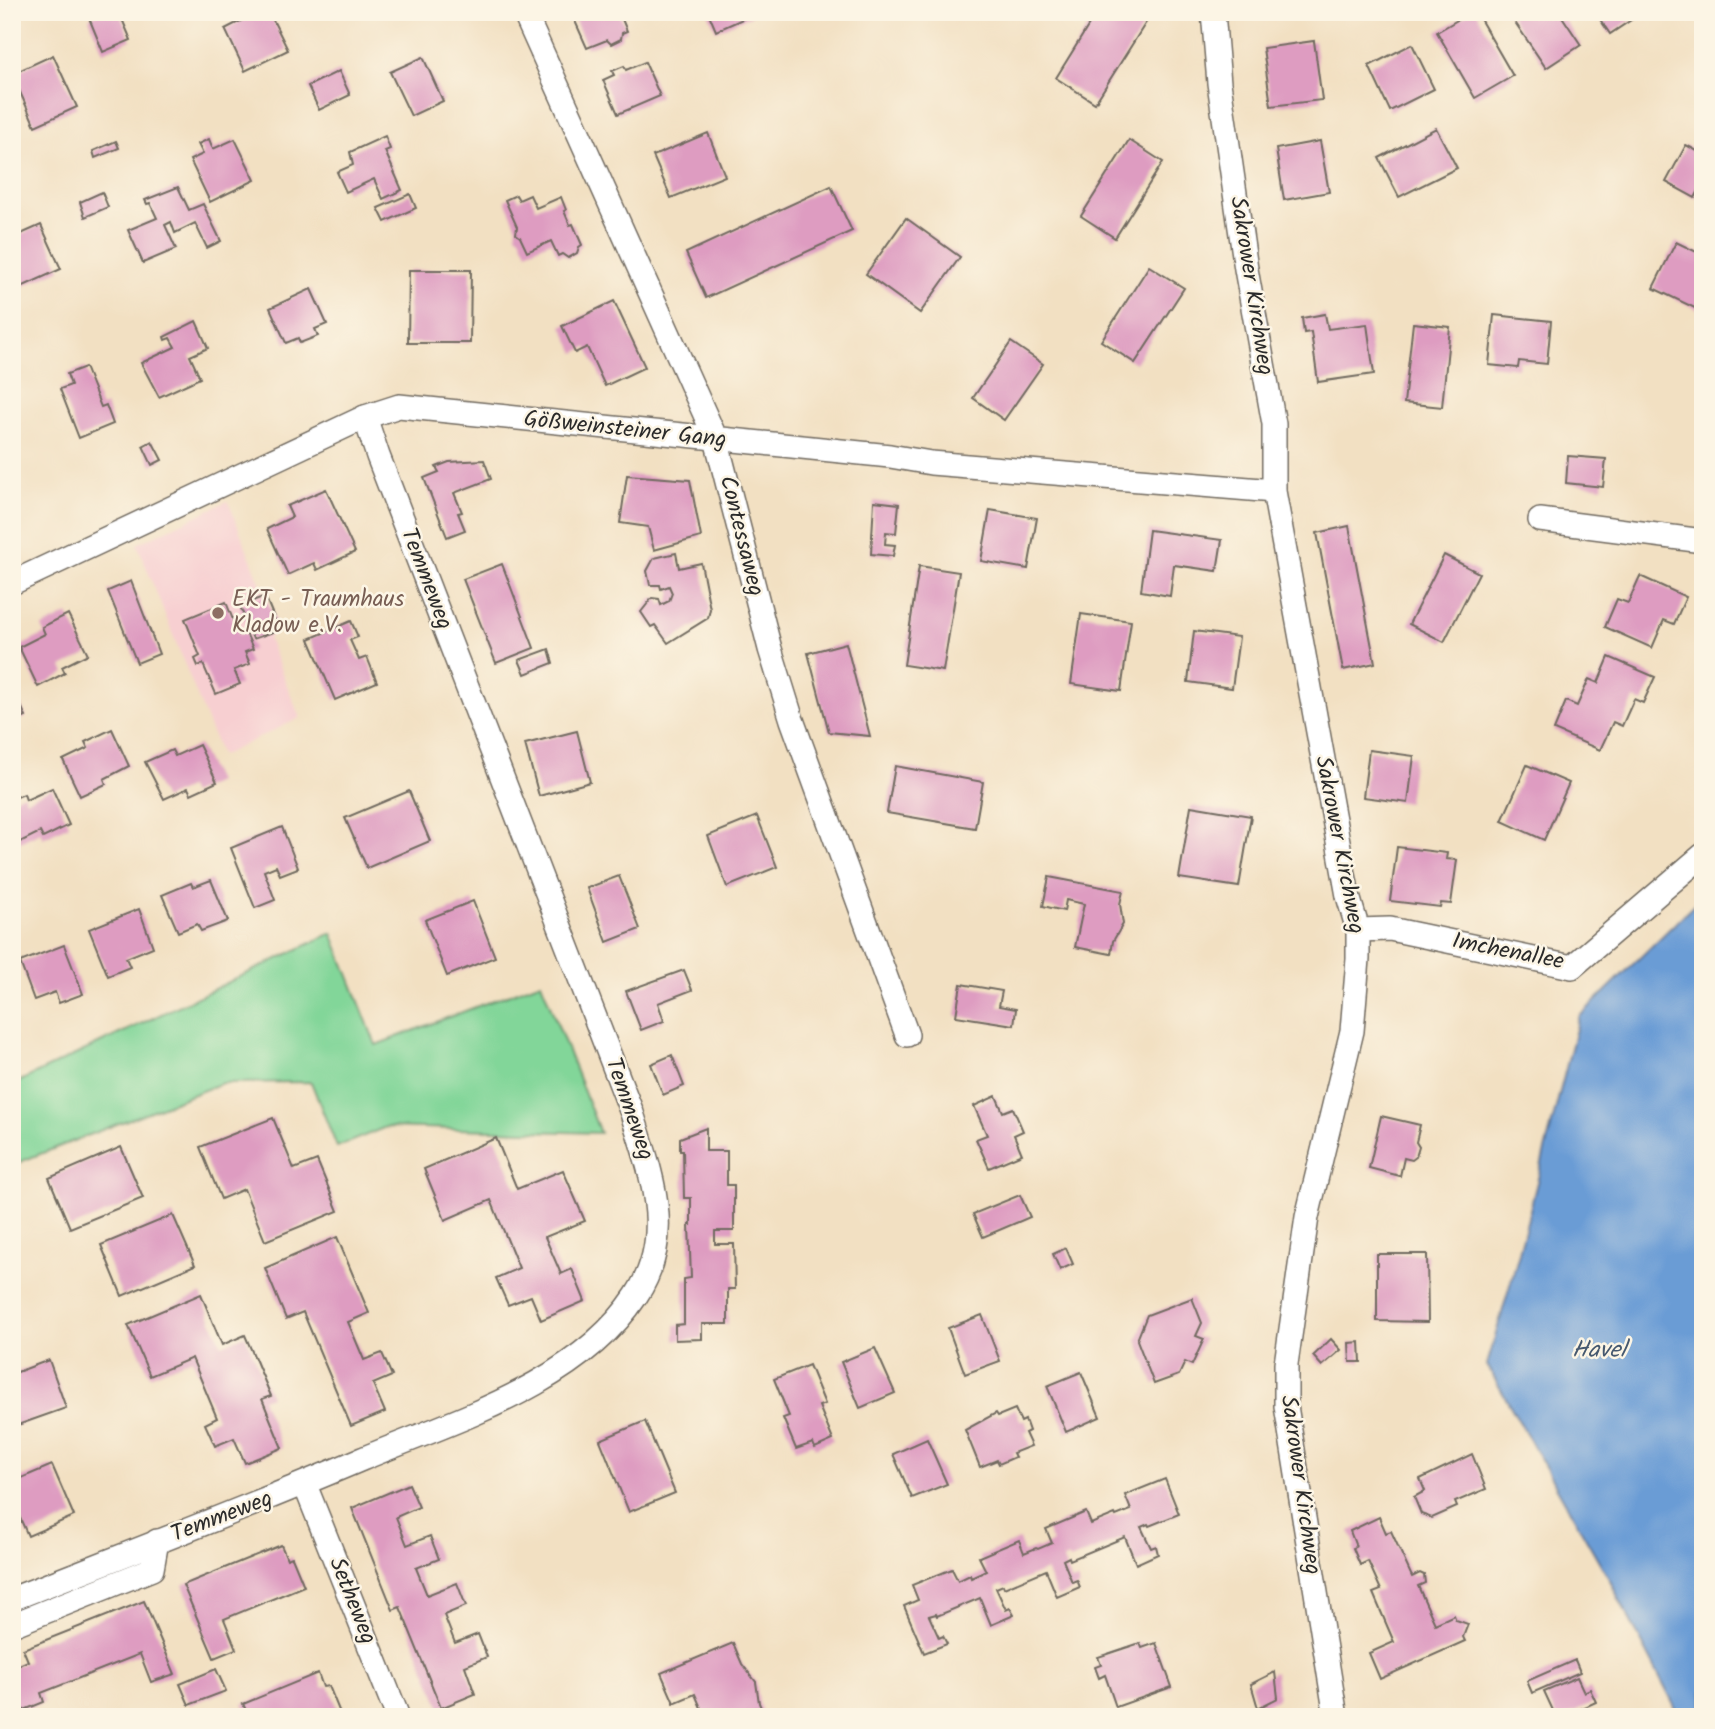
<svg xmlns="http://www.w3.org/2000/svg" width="1715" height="1729" viewBox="0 0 1715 1729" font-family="Kalam,sans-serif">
  <rect width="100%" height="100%" fill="#fcf5e5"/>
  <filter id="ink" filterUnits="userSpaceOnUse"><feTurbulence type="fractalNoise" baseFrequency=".0143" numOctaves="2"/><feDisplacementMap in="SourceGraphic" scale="14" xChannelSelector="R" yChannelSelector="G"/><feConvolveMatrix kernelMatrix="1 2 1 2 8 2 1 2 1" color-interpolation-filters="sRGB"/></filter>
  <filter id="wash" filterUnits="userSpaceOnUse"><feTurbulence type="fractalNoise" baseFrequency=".00686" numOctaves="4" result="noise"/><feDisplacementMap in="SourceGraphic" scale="28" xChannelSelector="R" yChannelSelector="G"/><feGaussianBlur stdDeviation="1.57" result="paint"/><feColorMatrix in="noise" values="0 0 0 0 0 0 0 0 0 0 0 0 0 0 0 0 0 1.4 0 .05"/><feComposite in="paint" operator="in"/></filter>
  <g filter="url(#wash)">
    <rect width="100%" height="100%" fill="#f2e0c2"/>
    <polygon fill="#f7cfd1" points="228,501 279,630 268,638 300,718 221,756 137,544"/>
    <polygon fill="#82d699" stroke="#568062" stroke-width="2" points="332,933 376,1045 541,982 600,1133 386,1127 337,1147 311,1082 222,1083 12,1165 12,1085"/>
    <polygon fill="#6b9cd5" stroke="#4b6480" stroke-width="2" points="1703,896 1703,1717 1680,1717 1608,1577 1487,1365 1518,1257 1579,1017"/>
    <g id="blocks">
      <g fill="#de9cc1">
        <polygon points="103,12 119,12 131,40 103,52 89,18"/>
        <polygon points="258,12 269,12 288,50 245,71 225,29"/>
        <polygon points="571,12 619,12 627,31 622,33 621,39 611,44 607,40 587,48"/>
        <polygon points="708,12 758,12 716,31"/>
        <polygon points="1097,12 1152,13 1095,103 1056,78"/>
        <polygon points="1471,12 1476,12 1513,76 1475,98 1437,32"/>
        <polygon points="1508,12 1559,12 1581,45 1546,68"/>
        <polygon points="1595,12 1643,12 1610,34"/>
        <polygon points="1314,41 1322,100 1271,106 1263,48"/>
        <polygon points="1412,44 1434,89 1390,111 1369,66"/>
        <polygon points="53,55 77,107 35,126 12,74"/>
        <polygon points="423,57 443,101 411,116 390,72"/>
        <polygon points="645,62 660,96 618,114 603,80 614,75 612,71 624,66 626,70"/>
        <polygon points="339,71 350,95 319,110 308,86"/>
        <polygon points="1436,128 1457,168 1399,197 1379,158"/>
        <polygon points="708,133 725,176 671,198 653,156"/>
        <polygon points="385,136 390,149 385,151 402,190 383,199 374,179 346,192 337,172 353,165 350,152"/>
        <polygon points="209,139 213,149 235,139 255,180 210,202 190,160 203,154 198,144"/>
        <polygon points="1129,140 1163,162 1115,238 1081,216"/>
        <polygon points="116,141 119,148 95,158 93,151"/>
        <polygon points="1320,141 1329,192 1284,200 1276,149"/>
        <polygon points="1686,145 1703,154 1703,183 1695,198 1666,182"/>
        <polygon points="831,186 852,231 706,298 686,253"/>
        <polygon points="178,187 189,210 203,204 221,241 207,248 195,223 175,233 171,222 165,225 176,249 143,263 128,230 157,218 150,203 147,204 145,200"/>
        <polygon points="102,192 108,207 85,217 80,202"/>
        <polygon points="410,194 416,208 385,222 378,208"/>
        <polygon points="516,195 519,200 530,195 536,208 561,197 566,210 564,211 570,225 573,224 582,245 579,247 577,253 568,258 562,254 558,256 551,241 527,252 520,237 516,234 517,227 505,200"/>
        <polygon points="906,218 960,257 920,313 866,274"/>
        <polygon points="41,225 61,269 17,289 12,280 12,238"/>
        <polygon points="1676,242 1703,255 1701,311 1653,288"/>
        <polygon points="1149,266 1184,288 1135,363 1101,341"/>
        <polygon points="409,270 471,270 470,343 408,343"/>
        <polygon points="311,289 327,324 315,329 318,336 300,343 298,338 286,343 270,308"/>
        <polygon points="614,301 645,367 605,386 587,347 575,353 562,326"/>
        <polygon points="1325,314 1328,329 1367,324 1374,374 1318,382 1311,332 1304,333 1302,318"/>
        <polygon points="1494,315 1551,321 1547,364 1519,361 1518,368 1489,365"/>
        <polygon points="196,321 208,348 190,356 200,378 159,397 141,363 175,347 170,338 165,340 164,337"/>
        <polygon points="1413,323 1450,327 1442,407 1404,403"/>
        <polygon points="1011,342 1043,364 1004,420 973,398"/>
        <polygon points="85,367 101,407 106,405 113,424 79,438 60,389 71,385 67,374"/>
        <polygon points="152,441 162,460 152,465 143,446"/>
        <polygon points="1568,456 1606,459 1603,487 1566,483"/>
        <polygon points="484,460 491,479 454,493 462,512 458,513 465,530 447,537 424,478 439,472 436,467 449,462"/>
        <polygon points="627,475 690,480 701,537 654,550 648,527 620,523"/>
        <polygon points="326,489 355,552 317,570 314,563 288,575 267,529 292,517 287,506"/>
        <polygon points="874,501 899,504 896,533 886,532 885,544 895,545 893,556 871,554"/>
        <polygon points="990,510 1037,518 1028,569 981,561"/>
        <polygon points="1349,526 1375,663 1343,670 1317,533"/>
        <polygon points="1149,530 1222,540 1217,571 1174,565 1170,596 1141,591"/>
        <polygon points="676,553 679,568 701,563 710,609 708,618 668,643 655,625 651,627 641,612 652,598 659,599 661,605 669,601 672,593 669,586 661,589 660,585 650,585 647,571 654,558"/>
        <polygon points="1444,555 1479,573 1444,642 1409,624"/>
        <polygon points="502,564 534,648 496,663 463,579"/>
        <polygon points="919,566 959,572 943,671 904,665"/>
        <polygon points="1640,576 1686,597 1674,624 1664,620 1652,648 1605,627 1617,599 1628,603"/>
        <polygon points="131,581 159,654 137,663 108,591"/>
        <polygon points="265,596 279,630 253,639 240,606"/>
        <polygon points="226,602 239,635 246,633 253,649 245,652 250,664 234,670 240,684 216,694 203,664 198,666 195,659 200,656 185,619"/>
        <polygon points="68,614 88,654 62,667 65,673 38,687 19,647 45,634 42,627"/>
        <polygon points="1081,614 1131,621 1121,691 1071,684"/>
        <polygon points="351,621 358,637 350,640 359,660 367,657 377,682 335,700 309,639"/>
        <polygon points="1194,631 1239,637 1232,688 1188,682"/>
        <polygon points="846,643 870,736 829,732 808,653"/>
        <polygon points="549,649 553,663 525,674 519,660"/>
        <polygon points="1609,657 1655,677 1643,703 1634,699 1622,726 1613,722 1600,750 1554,730 1566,701 1577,706 1589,679 1598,683"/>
        <polygon points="12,685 26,717 12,723"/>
        <polygon points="112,729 129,766 104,779 106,784 80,796 63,760 88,748 85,742"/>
        <polygon points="577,731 590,782 539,796 525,744"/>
        <polygon points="199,745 217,782 191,794 188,788 164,799 145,762 172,750 175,756"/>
        <polygon points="1369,750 1414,756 1408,803 1363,797"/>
        <polygon points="1527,765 1569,783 1544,840 1502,821"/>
        <polygon points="895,766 983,782 975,828 887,813"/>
        <polygon points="52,788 69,825 43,838 40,832 16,844 12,835 12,799 24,794 26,800"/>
        <polygon points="409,791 430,841 367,868 345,818"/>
        <polygon points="1191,806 1251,816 1239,887 1179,878"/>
        <polygon points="757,816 777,867 727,887 708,836"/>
        <polygon points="282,827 298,868 280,875 276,866 264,871 275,900 255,908 231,848"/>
        <polygon points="1397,847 1447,853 1446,859 1457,860 1451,904 1441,903 1440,907 1390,901"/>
        <polygon points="619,876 640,929 607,942 587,888"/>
        <polygon points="1049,877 1123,891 1120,904 1123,924 1113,941 1111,954 1075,947 1084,904 1066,900 1064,911 1043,906"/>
        <polygon points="211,880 228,921 201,931 197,924 178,932 162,895 191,883 193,887"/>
        <polygon points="473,901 495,957 447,976 425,920"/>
        <polygon points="139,909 153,947 126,958 130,967 108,976 89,929"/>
        <polygon points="64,945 83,994 59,1003 55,992 34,1000 20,962"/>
        <polygon points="684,970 692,990 658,1003 664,1021 641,1030 626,991"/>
        <polygon points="961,984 1002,991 999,1006 1016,1009 1014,1025 956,1016"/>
        <polygon points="672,1055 684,1086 663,1095 651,1064"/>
        <polygon points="996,1096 1003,1112 1013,1108 1023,1131 1014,1135 1022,1154 989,1168 976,1139 987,1135 974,1106"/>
        <polygon points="1381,1116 1420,1125 1416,1142 1419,1147 1416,1157 1412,1160 1404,1158 1400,1176 1369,1168"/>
        <polygon points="273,1118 294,1169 317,1160 338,1211 265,1241 244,1189 221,1199 200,1147"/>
        <polygon points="706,1128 706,1151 727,1151 727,1185 734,1185 734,1231 715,1231 715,1244 734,1244 735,1289 728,1289 728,1324 702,1324 702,1339 675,1340 675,1325 684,1324 684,1279 691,1278 689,1225 691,1225 691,1198 684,1198 683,1151 680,1151 680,1138"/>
        <polygon points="496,1138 517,1189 563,1170 585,1221 545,1237 561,1274 572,1269 585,1301 541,1320 531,1296 508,1305 496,1278 519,1268 491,1200 445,1220 424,1169"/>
        <polygon points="121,1147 143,1198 70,1228 49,1178"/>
        <polygon points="1020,1195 1030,1217 983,1237 973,1214"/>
        <polygon points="173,1215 195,1265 122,1296 101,1245"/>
        <polygon points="337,1237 369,1313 348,1322 364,1360 382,1353 392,1376 373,1384 385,1412 351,1426 303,1312 286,1319 265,1268"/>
        <polygon points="1066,1248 1073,1264 1060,1270 1053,1254"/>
        <polygon points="1377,1254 1427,1254 1428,1322 1377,1321"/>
        <polygon points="201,1294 222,1345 245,1335 271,1396 262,1399 282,1448 245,1463 234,1438 215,1446 205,1424 217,1418 192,1358 150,1376 128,1325"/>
        <polygon points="1192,1298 1202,1323 1196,1336 1204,1339 1192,1365 1185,1362 1179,1375 1154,1384 1137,1340 1147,1315"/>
        <polygon points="982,1315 1000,1361 965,1374 948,1328"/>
        <polygon points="1331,1339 1341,1350 1322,1366 1313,1356"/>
        <polygon points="1360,1342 1361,1362 1350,1362 1349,1343"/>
        <polygon points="875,1348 895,1393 860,1408 841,1362"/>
        <polygon points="49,1360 66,1408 12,1427 12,1374"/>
        <polygon points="809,1365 825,1404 819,1406 833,1440 815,1448 813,1443 796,1449 783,1418 789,1416 774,1379"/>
        <polygon points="1081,1372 1100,1417 1066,1432 1047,1386"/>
        <polygon points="1015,1409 1021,1422 1025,1420 1029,1431 1025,1433 1031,1446 1013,1453 1015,1457 999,1464 997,1460 980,1467 965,1430 996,1413 998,1416"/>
        <polygon points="645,1421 675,1493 629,1512 600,1440"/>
        <polygon points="927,1439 947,1484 912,1498 893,1454"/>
        <polygon points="1472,1454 1486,1489 1455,1502 1457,1507 1432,1518 1421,1514 1414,1497 1425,1491 1420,1479"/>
        <polygon points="52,1465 74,1516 28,1536 12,1500 12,1482"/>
        <polygon points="1165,1479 1179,1514 1149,1526 1148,1524 1141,1527 1151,1548 1156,1546 1158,1554 1136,1564 1125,1537 1070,1560 1069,1557 1063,1560 1072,1582 1077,1580 1080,1587 1057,1597 1046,1570 1004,1588 1003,1585 996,1588 1006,1610 1010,1608 1014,1615 991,1625 980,1598 937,1616 936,1614 929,1616 939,1638 943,1636 947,1644 924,1653 904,1606 918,1600 912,1585 952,1569 958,1581 970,1575 971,1578 986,1571 979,1557 1019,1540 1024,1553 1036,1548 1038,1549 1052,1543 1046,1529 1086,1512 1091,1524 1115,1514 1116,1516 1131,1510 1125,1495"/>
        <polygon points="409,1484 419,1507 396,1517 407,1545 430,1536 439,1559 416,1568 427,1595 457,1583 466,1606 444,1615 455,1643 478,1634 487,1657 465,1666 475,1694 441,1708 400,1607 393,1610 352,1508"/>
        <polygon points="1379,1517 1386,1533 1391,1531 1412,1577 1420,1573 1424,1575 1425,1583 1418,1586 1435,1624 1454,1615 1456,1620 1468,1624 1463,1637 1465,1641 1380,1679 1369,1653 1394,1642 1373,1593 1381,1590 1368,1561 1360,1565 1353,1548 1356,1547 1350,1531"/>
        <polygon points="281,1545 287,1559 292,1557 304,1586 224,1619 236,1649 214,1658 183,1585"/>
        <polygon points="144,1601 175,1674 151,1682 140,1654 41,1693 44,1702 12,1715 12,1668 28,1661 23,1649"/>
        <polygon points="733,1643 742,1664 756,1682 759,1703 765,1717 705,1717 695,1694 674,1703 661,1673"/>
        <polygon points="1140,1643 1142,1648 1156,1643 1172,1687 1116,1707 1105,1675 1099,1678 1095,1667 1101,1665 1098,1657"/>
        <polygon points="1575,1660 1580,1672 1532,1693 1527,1681"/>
        <polygon points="216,1669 226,1691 189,1705 180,1684"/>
        <polygon points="1275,1672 1278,1698 1258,1708 1251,1684"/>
        <polygon points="318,1673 323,1687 329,1686 340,1713 332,1717 249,1717 243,1704"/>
        <polygon points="1577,1677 1584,1692 1590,1689 1596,1702 1563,1717 1556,1717 1544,1691"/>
      </g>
    </g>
  </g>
  <g filter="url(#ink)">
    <use href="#blocks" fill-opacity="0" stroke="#716a60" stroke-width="2"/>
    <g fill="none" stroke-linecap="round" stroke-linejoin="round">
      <g stroke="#716a60" stroke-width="26">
        <g id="street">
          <polyline points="524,12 716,439 770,649 792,720 907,1035"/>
          <polyline points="1213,12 1219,83 1246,269 1274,424 1274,491 1348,896 1358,930 1358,959 1352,1031 1307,1217 1286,1364 1286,1406 1336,1717"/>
          <polyline points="1540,520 1703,541"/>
          <polyline points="12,583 365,417 399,406 890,456 931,463 1274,491"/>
          <polyline points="1358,930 1390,929 1572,967 1703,855"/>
          <polyline points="305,1485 398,1717"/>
          <path d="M12,1599c117,-46 235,-91 350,-140 93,-39 216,-75 274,-163 40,-60 15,-122 -4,-183l-254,-657 -13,-39"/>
          <polyline points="12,1625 152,1569 157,1541"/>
        </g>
      </g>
      <use href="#street" stroke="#fff" stroke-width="23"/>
    </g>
  </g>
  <circle fill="#8d6e63" stroke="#fcf5e5" stroke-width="2.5" cx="218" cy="613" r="7"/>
  <g text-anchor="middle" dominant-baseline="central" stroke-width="5" stroke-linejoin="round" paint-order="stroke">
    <g font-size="23" fill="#2b2b2b" stroke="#fcf5e5">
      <text transform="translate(1251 286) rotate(81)">Sakrower Kirchweg</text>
      <text transform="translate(625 430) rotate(6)">Gößweinsteiner Gang</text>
      <text transform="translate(741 536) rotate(76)">Contessaweg</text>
      <text transform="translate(426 579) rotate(69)">Temmeweg</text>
      <text transform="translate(1339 845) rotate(79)">Sakrower Kirchweg</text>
      <text transform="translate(1508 952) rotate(11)">Imchenallee</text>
      <text transform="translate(629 1109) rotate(71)">Temmeweg</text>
      <text transform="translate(1300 1485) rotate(82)">Sakrower Kirchweg</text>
      <text transform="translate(222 1517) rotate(-21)">Temmeweg</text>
      <text transform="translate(352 1601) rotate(68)">Setheweg</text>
    </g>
    <g font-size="23" fill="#785e54" stroke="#fcf5e5" text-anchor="start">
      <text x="232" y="600">EKT - Traumhaus<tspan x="232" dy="26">Kladow e.V.</tspan></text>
    </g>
    <g font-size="24" font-style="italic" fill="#45586f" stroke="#fcf5e5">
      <text x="1599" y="1350">Havel</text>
    </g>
  </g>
  <rect width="1715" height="1729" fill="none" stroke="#fcf5e5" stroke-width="42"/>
</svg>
